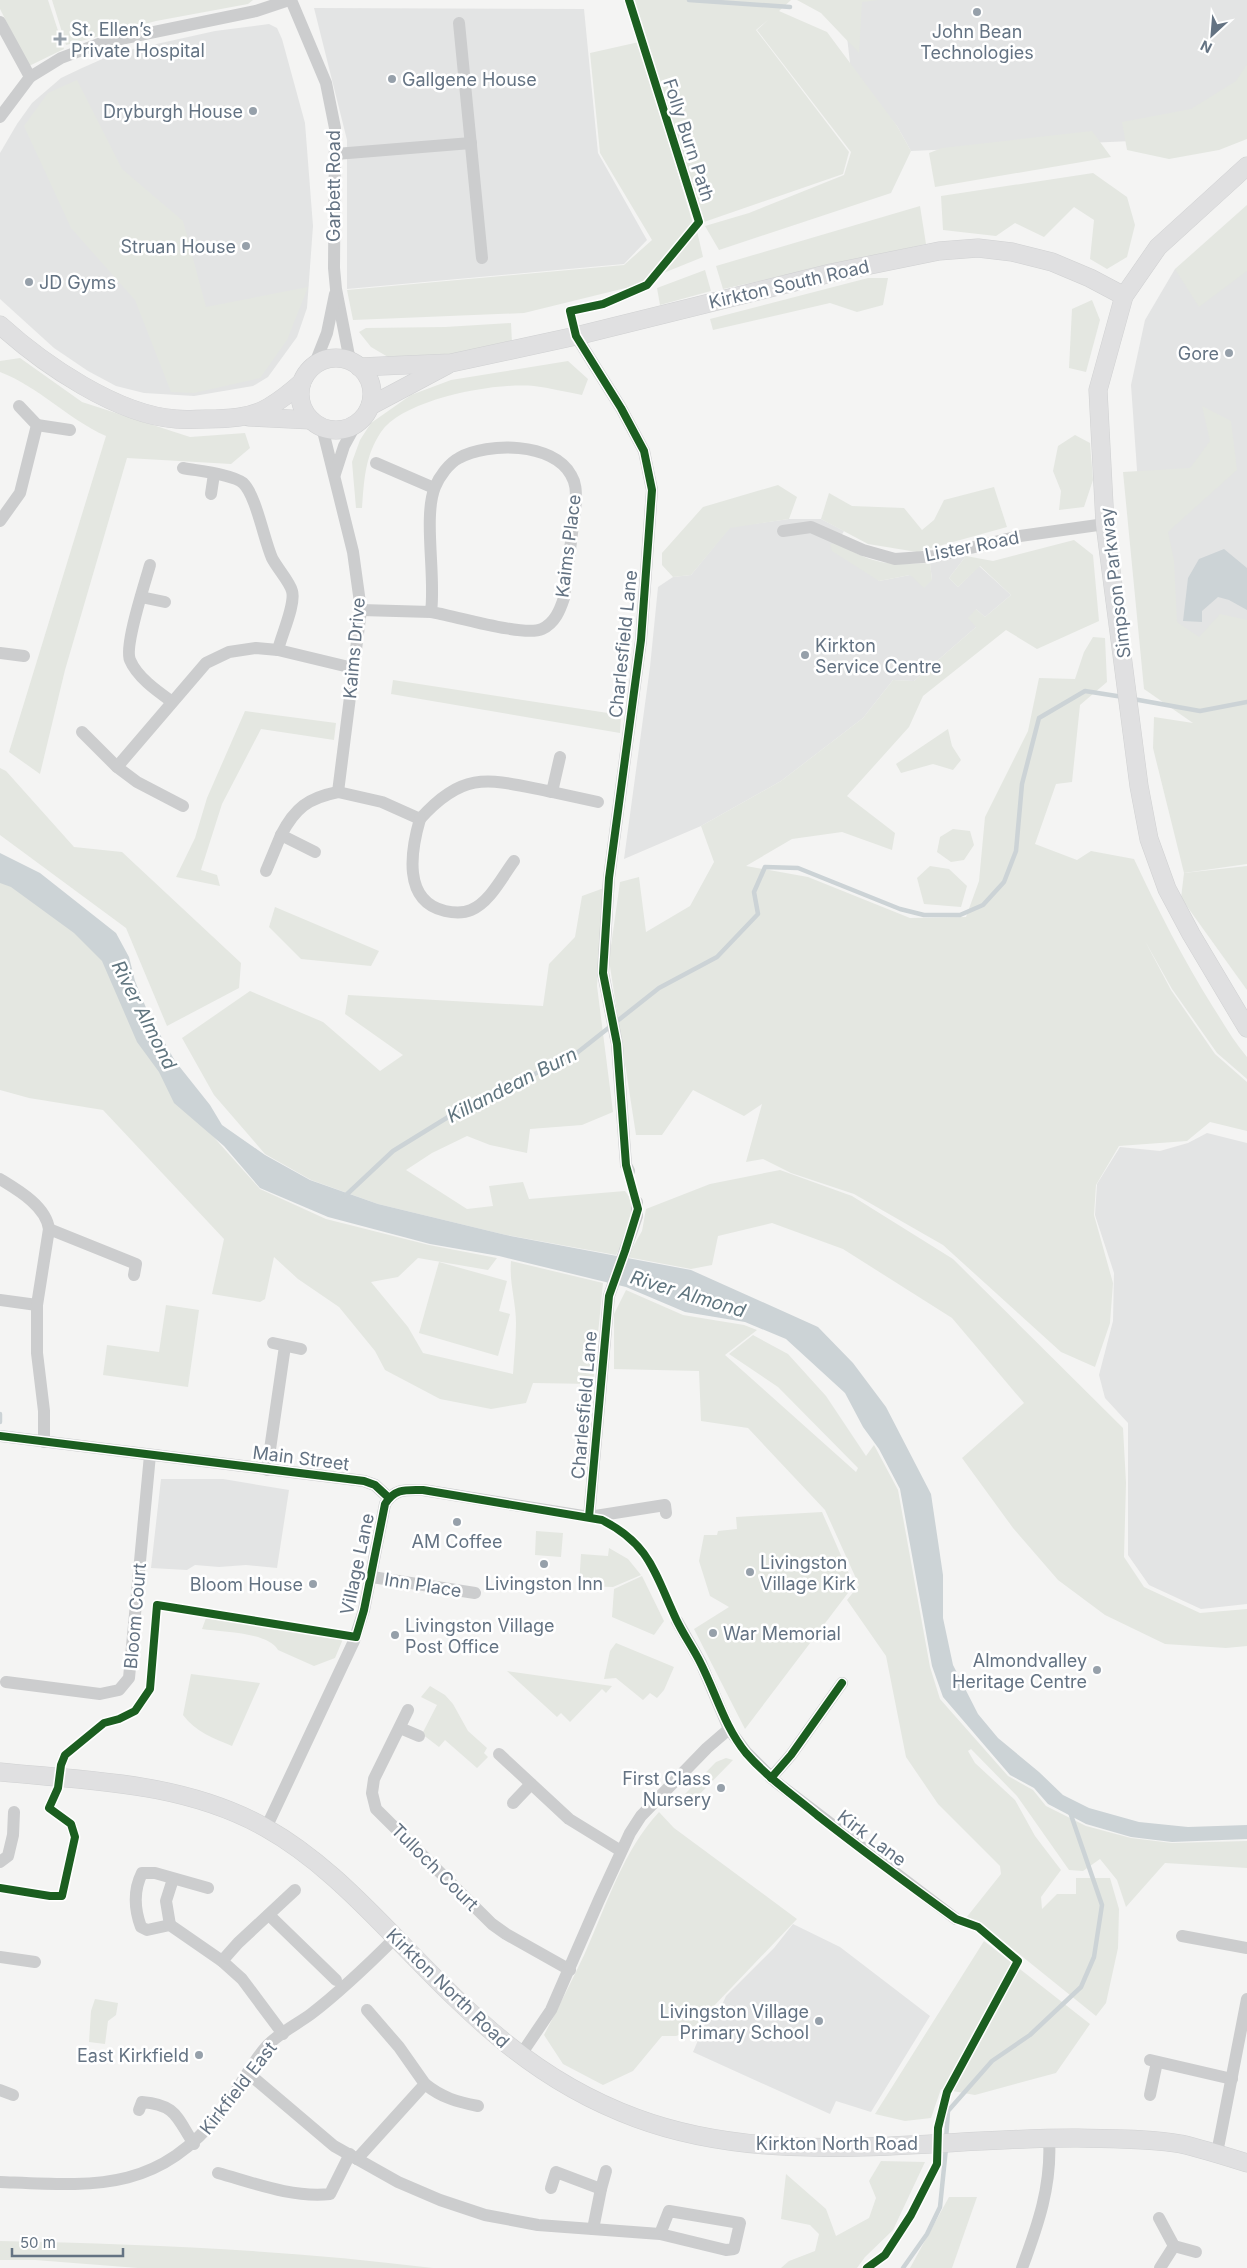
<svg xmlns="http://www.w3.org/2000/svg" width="1247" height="2268" viewBox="0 0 1247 2268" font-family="Inter,sans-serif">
  <rect width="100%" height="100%" fill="#f4f4f3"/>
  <g fill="#e3e4e4">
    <polygon points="827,0 1247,0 1247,105 1198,138 911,151 897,126 851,72 846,28"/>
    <polygon points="314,8 584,9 598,153 647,240 624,264 347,289 347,140"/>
    <polygon points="269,24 277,28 282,39 305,123 313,226 307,308 297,337 268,377 253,386 194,396 144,393 116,386 88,371 54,348 0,299 0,153 17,124 32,103 61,78 82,68 116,53 215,31"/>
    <polygon points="1247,230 1247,650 1183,653 1142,541 1131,385 1145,320 1175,269 1202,266"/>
    <polygon points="789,519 821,519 844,531 837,543 879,581 910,575 932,580 930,563 966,556 949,578 958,587 979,566 1011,595 985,617 976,609 976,627 914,681 893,680 863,718 781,781 701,826 624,859 650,667 658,587 673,577 691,575 730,527"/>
    <polygon points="1207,1133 1247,1143 1247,1604 1201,1609 1149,1585 1128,1555 1128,1423 1105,1398 1099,1375 1113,1321 1114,1273 1095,1215 1097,1184 1120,1147 1160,1151 1188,1143"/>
    <polygon points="161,1479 223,1479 289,1490 277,1568 246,1565 219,1567 195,1565 187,1570 151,1568"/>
    <polygon points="793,1924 840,1947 930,2016 871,2112 836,2101 830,2114 693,2052 705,2024 721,2013 731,2017 733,2012 721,2007 726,1996 774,1948"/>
  </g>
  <g fill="#e4e7e1">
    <polygon points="0,0 48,0 64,49 29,66 0,9"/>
    <polygon points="52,0 253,0 248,4 156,21 66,45"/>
    <polygon points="633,0 791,0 779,11 827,32 897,126 911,151 891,193 719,250 705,226 749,213 844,175 851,152 757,30 768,20 756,30 849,152 843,174 704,222"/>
    <polygon points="797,0 879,0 862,2 859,53 821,13"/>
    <polygon points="639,42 693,224 642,284 524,313 353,320 347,290 624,265 652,240 600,153 590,53"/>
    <polygon points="1247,64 1247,139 1219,150 1169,159 1127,150 1122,122 1191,109 1236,81"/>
    <polygon points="77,80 122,169 183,221 206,307 308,287 287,340 260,378 194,393 171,392 135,300 71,228 24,126 48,93"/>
    <polygon points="1092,131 1111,157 935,187 929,153 942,148"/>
    <polygon points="1093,173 1127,197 1135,225 1127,257 1107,269 1090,259 1094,220 1074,207 1044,237 1015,223 996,236 943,230 941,196"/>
    <polygon points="1247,205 1247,271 1199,307 1175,269"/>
    <polygon points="920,206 926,244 723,289 716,266"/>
    <polygon points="697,231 703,257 661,274"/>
    <polygon points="705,270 711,291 660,305 657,288"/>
    <polygon points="868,278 888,278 883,305 857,312 830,303 713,330 710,319"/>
    <polygon points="1092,300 1100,320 1086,372 1069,368 1072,309"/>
    <polygon points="511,323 512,343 446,355 388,357 371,347 359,332 366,328 445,327"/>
    <path d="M20,358l62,44 108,35 55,-4 5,15 -19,16 -104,-6 -62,212 -25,104 -31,-22 97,-316c-38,-17 -67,-49 -106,-64v-11z"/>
    <path d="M568,361l20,18 -6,16c-16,-3 -32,-7 -48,-9 -38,-4 -131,13 -153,46 -16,24 -17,48 -19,76h-6l-4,-46 8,-22 11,-17 40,-28 40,-15z"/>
    <polygon points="1202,406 1231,421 1237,470 1168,532 1174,560 1177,622 1199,637 1220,614 1247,620 1247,864 1184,873 1153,748 1154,717 1193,723 1144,689 1123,472 1190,468 1210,441"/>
    <polygon points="1075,435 1090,443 1093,480 1084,507 1059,510 1061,491 1053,471 1058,446"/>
    <polygon points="778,485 797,497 789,519 730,528 691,575 673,577 662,565 662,553 703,507"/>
    <polygon points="994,487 1007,527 917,552 868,544 821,519 829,493 852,506 904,508 922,530 934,520 944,500"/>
    <path d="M1074,540l19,15 6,66 -62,28 -31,-19 -83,66 -14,31 -62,69 48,37 -3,17 -50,-18 -50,7 -46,27 62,11 102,41 56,-1 13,-36 6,-64 43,-86 11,-53 36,1 9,-27 9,-15 12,1 2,44 -27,23 -8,77 -16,2 -21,60 42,16 14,-9 43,8c24,51 49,100 79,148 11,17 21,35 34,50v22l-30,-26 -45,-64 -27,-48 26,49 44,64 32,28v49l-37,-9 -23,19 -68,5 -23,39 -2,30 19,68 -3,40 -15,44 -34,-15 -118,-107 -89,-51 -63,-21 -28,-14 -17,3 16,-58 -18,12 -51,-26 -31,45h-26l-27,-175 11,-78 19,-5 7,55 44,-26 24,-44 -13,-36 80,-45 82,-63 30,-38 21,1 62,-54 -8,-9 8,-9 9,8 26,-22 -31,-29 -22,21 -9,-9 17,-22 27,5z"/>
    <path d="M837,543c38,22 50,22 93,20l2,17 -8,8 -14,-13 -31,6 -47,-30 -2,-7z"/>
    <polygon points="393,680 621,715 620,733 391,694"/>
    <polygon points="245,711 336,723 334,740 261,729 222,804 201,870 217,875 220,886 176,877 195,838 207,798"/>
    <polygon points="948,729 952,746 961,760 953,770 933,764 901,773 896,764"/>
    <polygon points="0,768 6,771 74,847 122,852 241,963 239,988 167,1026 126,928 0,835"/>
    <polygon points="953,829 970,831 974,845 964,860 951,862 937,852 940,837"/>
    <polygon points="930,866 949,869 967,886 961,907 924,904 917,878"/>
    <polygon points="1247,866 1247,990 1181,898 1184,873"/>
    <path d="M0,875l80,53 73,105 41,82 66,74 66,30 103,26 68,13 -9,12 -70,-12 -20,19 -27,5 37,45 15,26 90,21c1,-17 3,-34 3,-51 0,-21 -7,-41 -5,-62l92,22 -10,101 -60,-1 -7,20 -35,6 -51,-10 -55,-29 -10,-19 -36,-44 -41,-28 -24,-22 -9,42 -5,3 -48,-8 12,-55 -121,-129 -74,-12 -29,-8z"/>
    <polygon points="604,888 597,986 613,1112 582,1125 530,1129 527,1153 490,1145 467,1136 432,1153 406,1170 467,1209 493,1206 489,1186 523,1182 529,1199 625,1191 634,1203 629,1231 616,1255 506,1235 378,1204 311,1180 265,1154 214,1095 182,1038 250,991 323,1022 380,1071 403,1055 345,1014 348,995 543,1006 549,964 575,937 582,896"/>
    <polygon points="275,907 379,951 371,966 301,959 269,927"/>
    <polygon points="780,1170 852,1196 953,1259 1123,1428 1126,1483 1124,1557 1144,1587 1200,1613 1247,1609 1247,1646 1226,1648 1165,1644 1105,1615 1058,1580 1013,1528 962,1458 1024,1403 952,1318 843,1249 772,1223 718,1236 712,1265 691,1269 627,1257 642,1231 646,1209 710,1184"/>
    <polygon points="439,1262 507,1281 499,1311 510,1314 498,1356 419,1333"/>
    <polygon points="626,1290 683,1315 744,1325 757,1330 725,1355 856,1472 858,1468 778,1387 729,1354 753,1335 788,1354 826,1396 866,1456 874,1445 898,1490 930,1667 940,1699 1008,1776 1033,1790 1046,1806 1086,1826 1131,1838 1172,1843 1247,1841 1247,1868 1165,1863 1126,1907 1117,1880 1100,1859 1083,1871 1069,1870 1017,1796 971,1749 968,1751 975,1763 1015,1800 1035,1836 1061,1870 1041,1897 1042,1909 1057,1894 1076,1894 1076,1878 1110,1878 1119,1909 1118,1948 1106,2003 1096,2016 978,1921 966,1918 1001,1874 1000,1866 938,1804 906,1757 886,1656 847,1600 859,1585 825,1510 748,1428 701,1421 699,1371 614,1369 614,1314"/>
    <polygon points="166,1305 199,1310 188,1387 103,1375 107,1345 159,1352"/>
    <polygon points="822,1512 854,1585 745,1729 694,1629 729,1607 710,1596 699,1561 704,1535 717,1535 718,1531 737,1529 736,1517"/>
    <polygon points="536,1531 563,1533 561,1557 535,1555"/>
    <polygon points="609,1548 628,1559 641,1575 613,1587 579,1586 581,1554 608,1556"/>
    <polygon points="642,1576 664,1621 654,1635 612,1617 614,1589"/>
    <path d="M206,1618l8,1 129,20 -8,19 -21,8 -36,-16c-10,-18 -56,-18 -76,-21z"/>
    <polygon points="616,1643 674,1667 664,1690 657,1698 650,1693 643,1700 616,1678 604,1679 610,1651"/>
    <polygon points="507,1671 612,1686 606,1693 602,1689 570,1722 561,1713 557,1717"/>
    <path d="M191,1674l69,9 -28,63c-19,-8 -36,-14 -49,-31z"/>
    <polygon points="430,1686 445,1695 453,1704 468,1731 487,1748 484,1753 488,1757 477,1768 445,1740 439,1747 422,1734 437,1705 421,1697"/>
    <polygon points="726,1758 733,1760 692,1802 685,1794 716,1762"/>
    <path d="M659,1812l15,16 123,91 -107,112 -14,5h-14l-29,35 -30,14 -40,-21 -19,-29c14,-27 28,-54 41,-82 22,-49 38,-102 74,-141z"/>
    <polygon points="984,1941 1090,2024 1056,2073 975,2095 941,2089 931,2118 905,2121 875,2114"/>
    <polygon points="95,1999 118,2003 116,2015 108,2021 105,2044 89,2042 91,2011"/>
    <polygon points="881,2161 925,2162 893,2230 865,2257 857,2268 781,2268 789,2261 815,2251 819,2234 810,2225 781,2219 786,2174 826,2209 836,2236 869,2218 876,2198 869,2181"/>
    <polygon points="949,2197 977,2197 952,2268 910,2268"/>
    <path d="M0,2241c145,3 290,9 433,27h-295l-103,-8h-35z"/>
  </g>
  <g fill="#ccd3d6">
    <polygon points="1224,549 1247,568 1247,610 1229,600 1218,597 1202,611 1202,622 1183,621 1188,578 1199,559"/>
    <polygon points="0,853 40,873 116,933 129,957 135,981 149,1015 175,1061 210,1105 222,1125 265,1155 310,1180 378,1204 506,1235 691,1270 818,1327 853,1363 886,1407 931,1494 943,1575 943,1618 953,1665 978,1714 998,1738 1039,1772 1063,1795 1089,1808 1139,1822 1188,1827 1247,1825 1247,1839 1172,1842 1131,1837 1086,1824 1048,1804 1034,1788 1010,1775 943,1697 932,1666 900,1489 879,1449 863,1427 845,1393 786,1339 745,1322 685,1312 626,1287 499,1256 430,1244 328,1217 260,1188 224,1146 174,1103 159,1072 137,1042 102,961 74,933 11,887 0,883"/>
  </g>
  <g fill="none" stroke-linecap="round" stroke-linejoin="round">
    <g stroke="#ccd3d6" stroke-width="4.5">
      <polyline points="689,0 790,7"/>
      <polyline points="1133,699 1200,711 1247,702"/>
      <polyline points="344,1197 393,1151 466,1106 573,1056 659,988 717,957 758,914 754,892 765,867 798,868 900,909 924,915 960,915 983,905 1004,882 1016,851 1022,784 1039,718 1085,691 1123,697"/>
      <polyline points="0,1414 0,1422"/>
      <polyline points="946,2140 948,2111 992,2061 1030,2035 1081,1987 1094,1957 1102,1905 1070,1812"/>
      <polyline points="903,2268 927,2234 940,2207 946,2148"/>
    </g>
    <g stroke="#d0d1d2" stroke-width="19">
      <g id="secondary">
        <polyline points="1247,166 1158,247 1124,296 1098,390 1105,524 1139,786 1149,839 1167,889 1191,934 1247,1028"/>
        <path d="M0,325c43,39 117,90 176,94 10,1 20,0 30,0 21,0 45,-1 63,-12 12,-7 23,-16 33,-25"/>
        <circle cx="336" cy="394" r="36"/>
        <polyline points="359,367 451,363 576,336 831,273 939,251 978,248 1012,252 1052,262 1090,278 1124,296"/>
        <polyline points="370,406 447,365"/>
        <polyline points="249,417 311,420"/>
        <path d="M0,1772c90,9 185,10 266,56 48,27 88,67 126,106 76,78 138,145 244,184 140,52 296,19 442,20 34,1 69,0 103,6 22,5 44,12 66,19"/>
      </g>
    </g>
    <g stroke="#cccdce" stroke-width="12">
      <polyline points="291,0 326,83 335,128 334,268 336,289 350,361"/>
      <polyline points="0,22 30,77"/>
      <polyline points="459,23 482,258"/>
      <polyline points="0,117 30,77 61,58 101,43 256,11 289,0"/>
      <polyline points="336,154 471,143"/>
      <polyline points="576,336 621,408 644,451 652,490 641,640 609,878 603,973 617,1044 626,1165 629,1171"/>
      <polyline points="314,366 327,333 335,294"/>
      <polyline points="37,425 70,430"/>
      <path d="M322,427l31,125 8,58 -23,182 44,10 38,17c46,-51 71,-39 132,-27l8,-35"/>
      <polyline points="376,463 434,488"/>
      <path d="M183,468c15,3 49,6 60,15 13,12 21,57 29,75 5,10 18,24 20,33 4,13 -11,45 -14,59"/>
      <polyline points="335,474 344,446 356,424"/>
      <polyline points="211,494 214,474"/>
      <polyline points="0,521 20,493 37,425 19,406"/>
      <polyline points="783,531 811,527 863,550 895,559 937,556 1020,536 1105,524"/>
      <path d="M150,565c-5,18 -26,81 -20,95 7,17 27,31 41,41"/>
      <polyline points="141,597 165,602"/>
      <path d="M361,610l70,2c5,-35 -8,-96 4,-125 4,-10 14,-24 24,-29 29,-16 94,-16 112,17 5,8 5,16 5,26l-12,97c-4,12 -9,25 -22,31 -18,8 -87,-13 -111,-17"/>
      <polyline points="0,653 24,656"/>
      <polyline points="82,732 117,767"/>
      <polyline points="552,792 598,802"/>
      <polyline points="183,806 137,782 117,767 206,663 229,652 256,648 278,650 353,668"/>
      <path d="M420,819c-9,31 -18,82 25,92 9,2 17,3 26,-1 19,-8 31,-33 43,-49"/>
      <path d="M315,852l-34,-17c14,-27 27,-37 57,-43"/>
      <polyline points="266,871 281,835"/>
      <path d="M0,1179c18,11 46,27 49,50"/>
      <polyline points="0,1300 37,1305"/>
      <polyline points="273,1343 301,1349"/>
      <polyline points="0,1436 364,1481 375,1485 389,1498"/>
      <polyline points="44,1442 44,1411 37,1353 37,1305 49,1229 136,1264 134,1275"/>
      <polyline points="267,1470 285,1346"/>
      <polyline points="589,1517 609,1296 637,1216 637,1202"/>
      <polyline points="372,1577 475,1593"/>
      <polyline points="677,1621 701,1663 729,1729 746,1752 776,1782 956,1919"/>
      <polyline points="6,1682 100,1694 119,1690 129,1678 150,1455"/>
      <polyline points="408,1710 374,1779 372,1793 376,1809 492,1924 506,1934 570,1970"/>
      <polyline points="400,1728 419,1736"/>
      <polyline points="499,1754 569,1819 621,1851"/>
      <polyline points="771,1778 791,1755 842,1683"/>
      <polyline points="513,1803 531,1784"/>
      <path d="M266,1828l88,-187 10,-31 21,-106c10,-16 21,-14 38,-14l166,27 76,-12 1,8"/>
      <polyline points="0,1862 8,1856 13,1835 14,1812"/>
      <path d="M208,1888l-53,-15h-13c-9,18 -8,35 -1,54l6,3 23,-5 52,36 20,18 41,55"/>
      <polyline points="269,1915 336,1980"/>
      <polyline points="170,1925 166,1901 173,1879"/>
      <polyline points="1182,1936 1247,1948"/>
      <polyline points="0,1957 35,1962"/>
      <polyline points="222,1961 238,1943 295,1890"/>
      <polyline points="520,2056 551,2010 599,1900 630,1833 641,1816 707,1748 729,1729"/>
      <polyline points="1150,2060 1232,2079"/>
      <polyline points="248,2073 334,2146 398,2182 440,2200 485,2215 538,2225 660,2234 669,2211 740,2223 734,2249 726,2250 660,2234"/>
      <path d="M425,2084c17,14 33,18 53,22"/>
      <polyline points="0,2090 13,2095"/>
      <polyline points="1150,2095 1157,2062"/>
      <path d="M139,2110l3,-8c35,3 34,15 52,42"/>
      <polyline points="1217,2153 1247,1999"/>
      <polyline points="357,2159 425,2084 399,2047 367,2010"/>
      <path d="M218,2173c36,10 74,25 112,21l20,-40"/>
      <path d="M0,2182c96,4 157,11 222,-71 16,-20 27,-44 43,-63 12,-14 31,-23 46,-34 30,-23 57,-49 84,-76"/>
      <polyline points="551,2188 556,2172 601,2189 593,2229"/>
      <polyline points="601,2189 606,2171"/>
      <polyline points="1159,2218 1174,2246 1160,2268"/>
      <polyline points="1174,2246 1196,2252"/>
      <path d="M1022,2268c16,-43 30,-83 27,-130"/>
    </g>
    <use href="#secondary" stroke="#e0e0e1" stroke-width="18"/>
    <g stroke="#fff" stroke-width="11">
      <g id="cycleway">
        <polyline points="0,1436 364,1481 375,1485 389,1498"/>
        <polyline points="589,1517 609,1296 625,1251 638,1209 626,1165 617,1044 603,973 609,878 641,640 652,490 644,451 621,408 576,336 570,311 603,304 647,285 699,222 629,0"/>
        <polyline points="771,1778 791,1755 842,1683"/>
        <path d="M0,1888l50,8h12l13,-59 -4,-13 -22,-16 9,-20 3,-23 4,-10 39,-32 15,-4 16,-8 15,-22 7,-84 199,32 8,-27 21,-106c10,-16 21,-14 38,-14l179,30c48,24 53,54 74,99 7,15 17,29 24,43 16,31 24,64 46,91 21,24 47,42 71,62 46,36 92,70 139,104l22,8 40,34 -71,131 -9,36 -1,36 -26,51 -26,40 -18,13"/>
      </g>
    </g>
    <use href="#cycleway" stroke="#1b5e20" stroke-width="8"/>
  </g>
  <g fill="#96a0aa" stroke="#fff" stroke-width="2">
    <circle cx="977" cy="12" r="5"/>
    <path d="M57.5 31.5h5v5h5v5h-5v5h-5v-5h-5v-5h5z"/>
    <circle cx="392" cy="79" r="5"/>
    <circle cx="253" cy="111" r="5"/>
    <circle cx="246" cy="246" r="5"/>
    <circle cx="29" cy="282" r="5"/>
    <circle cx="1229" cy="353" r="5"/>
    <circle cx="805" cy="655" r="5"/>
    <circle cx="457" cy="1522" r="5"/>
    <circle cx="544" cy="1564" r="5"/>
    <circle cx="750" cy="1572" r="5"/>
    <circle cx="313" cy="1584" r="5"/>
    <circle cx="713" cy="1633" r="5"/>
    <circle cx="395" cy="1635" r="5"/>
    <circle cx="1097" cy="1670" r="5"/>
    <circle cx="721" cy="1788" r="5"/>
    <circle cx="819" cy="2021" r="5"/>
    <circle cx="199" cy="2055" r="5"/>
  </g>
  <g text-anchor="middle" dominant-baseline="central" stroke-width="5" stroke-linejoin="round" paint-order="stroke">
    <g font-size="18" fill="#647383" stroke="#fff" text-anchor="end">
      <text x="71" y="29" text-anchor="start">St. Ellen’s<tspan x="71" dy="21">Private Hospital</tspan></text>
      <text x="977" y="31" text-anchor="middle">John Bean<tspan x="977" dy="21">Technologies</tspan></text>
      <text x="402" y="79" text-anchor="start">Gallgene House</text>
      <text x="243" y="111">Dryburgh House</text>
      <text x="236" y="246">Struan House</text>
      <text x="39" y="282" text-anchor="start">JD Gyms</text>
      <text x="1219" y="353">Gore</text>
      <text x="815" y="645" text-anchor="start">Kirkton<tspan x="815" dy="21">Service Centre</tspan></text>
      <text x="457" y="1541" text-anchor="middle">AM Coffee</text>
      <text x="760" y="1562" text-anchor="start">Livingston<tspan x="760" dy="21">Village Kirk</tspan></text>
      <text x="544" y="1583" text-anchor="middle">Livingston Inn</text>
      <text x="303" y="1584">Bloom House</text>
      <text x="405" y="1625" text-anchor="start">Livingston Village<tspan x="405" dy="21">Post Office</tspan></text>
      <text x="723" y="1633" text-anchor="start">War Memorial</text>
      <text x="1087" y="1660">Almondvalley<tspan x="1087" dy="21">Heritage Centre</tspan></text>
      <text x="711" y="1778">First Class<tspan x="711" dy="21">Nursery</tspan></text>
      <text x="809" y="2011">Livingston Village<tspan x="809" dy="21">Primary School</tspan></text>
      <text x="189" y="2055">East Kirkfield</text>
    </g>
    <g font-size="18" fill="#647383" stroke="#fff">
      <text transform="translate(689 140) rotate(72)">Folly Burn Path</text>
      <text transform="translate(333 186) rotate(-90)">Garbett Road</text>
      <text transform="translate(789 284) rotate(-13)">Kirkton South Road</text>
      <text transform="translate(568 546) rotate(-83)">Kaims Place</text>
      <text transform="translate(972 546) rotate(-11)">Lister Road</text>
      <text transform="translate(1115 583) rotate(-97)">Simpson Parkway</text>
      <text transform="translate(623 644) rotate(-84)">Charlesfield Lane</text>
      <text transform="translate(354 648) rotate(-85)">Kaims Drive</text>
      <text transform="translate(584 1405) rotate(-85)">Charlesfield Lane</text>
      <text transform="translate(301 1458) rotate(7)">Main Street</text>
      <text transform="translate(357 1564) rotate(-78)">Village Lane</text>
      <text transform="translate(423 1585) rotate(9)">Inn Place</text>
      <text transform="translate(135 1616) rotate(-85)">Bloom Court</text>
      <text transform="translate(872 1838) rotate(37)">Kirk Lane</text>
      <text transform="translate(435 1867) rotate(45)">Tulloch Court</text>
      <text transform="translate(448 1988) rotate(44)">Kirkton North Road</text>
      <text transform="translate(238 2088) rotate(-52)">Kirkfield East</text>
      <text x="837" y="2143">Kirkton North Road</text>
    </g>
    <g font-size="19" font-style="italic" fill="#60757f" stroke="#fff">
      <text transform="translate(144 1015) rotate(63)">River Almond</text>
      <text transform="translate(512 1085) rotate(-27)">Killandean Burn</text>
      <text transform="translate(688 1294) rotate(17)">River Almond</text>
    </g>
  </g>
  <g transform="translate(1212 35) rotate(206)" stroke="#ffffff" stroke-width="4" paint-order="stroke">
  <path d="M0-4L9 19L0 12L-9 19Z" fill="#647383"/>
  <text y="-8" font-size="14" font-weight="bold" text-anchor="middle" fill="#647383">N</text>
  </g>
  <path d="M12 2248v8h111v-8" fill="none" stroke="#647383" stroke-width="2.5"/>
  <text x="20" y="2248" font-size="15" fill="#647383" stroke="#ffffff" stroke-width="4" paint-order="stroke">50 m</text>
</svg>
